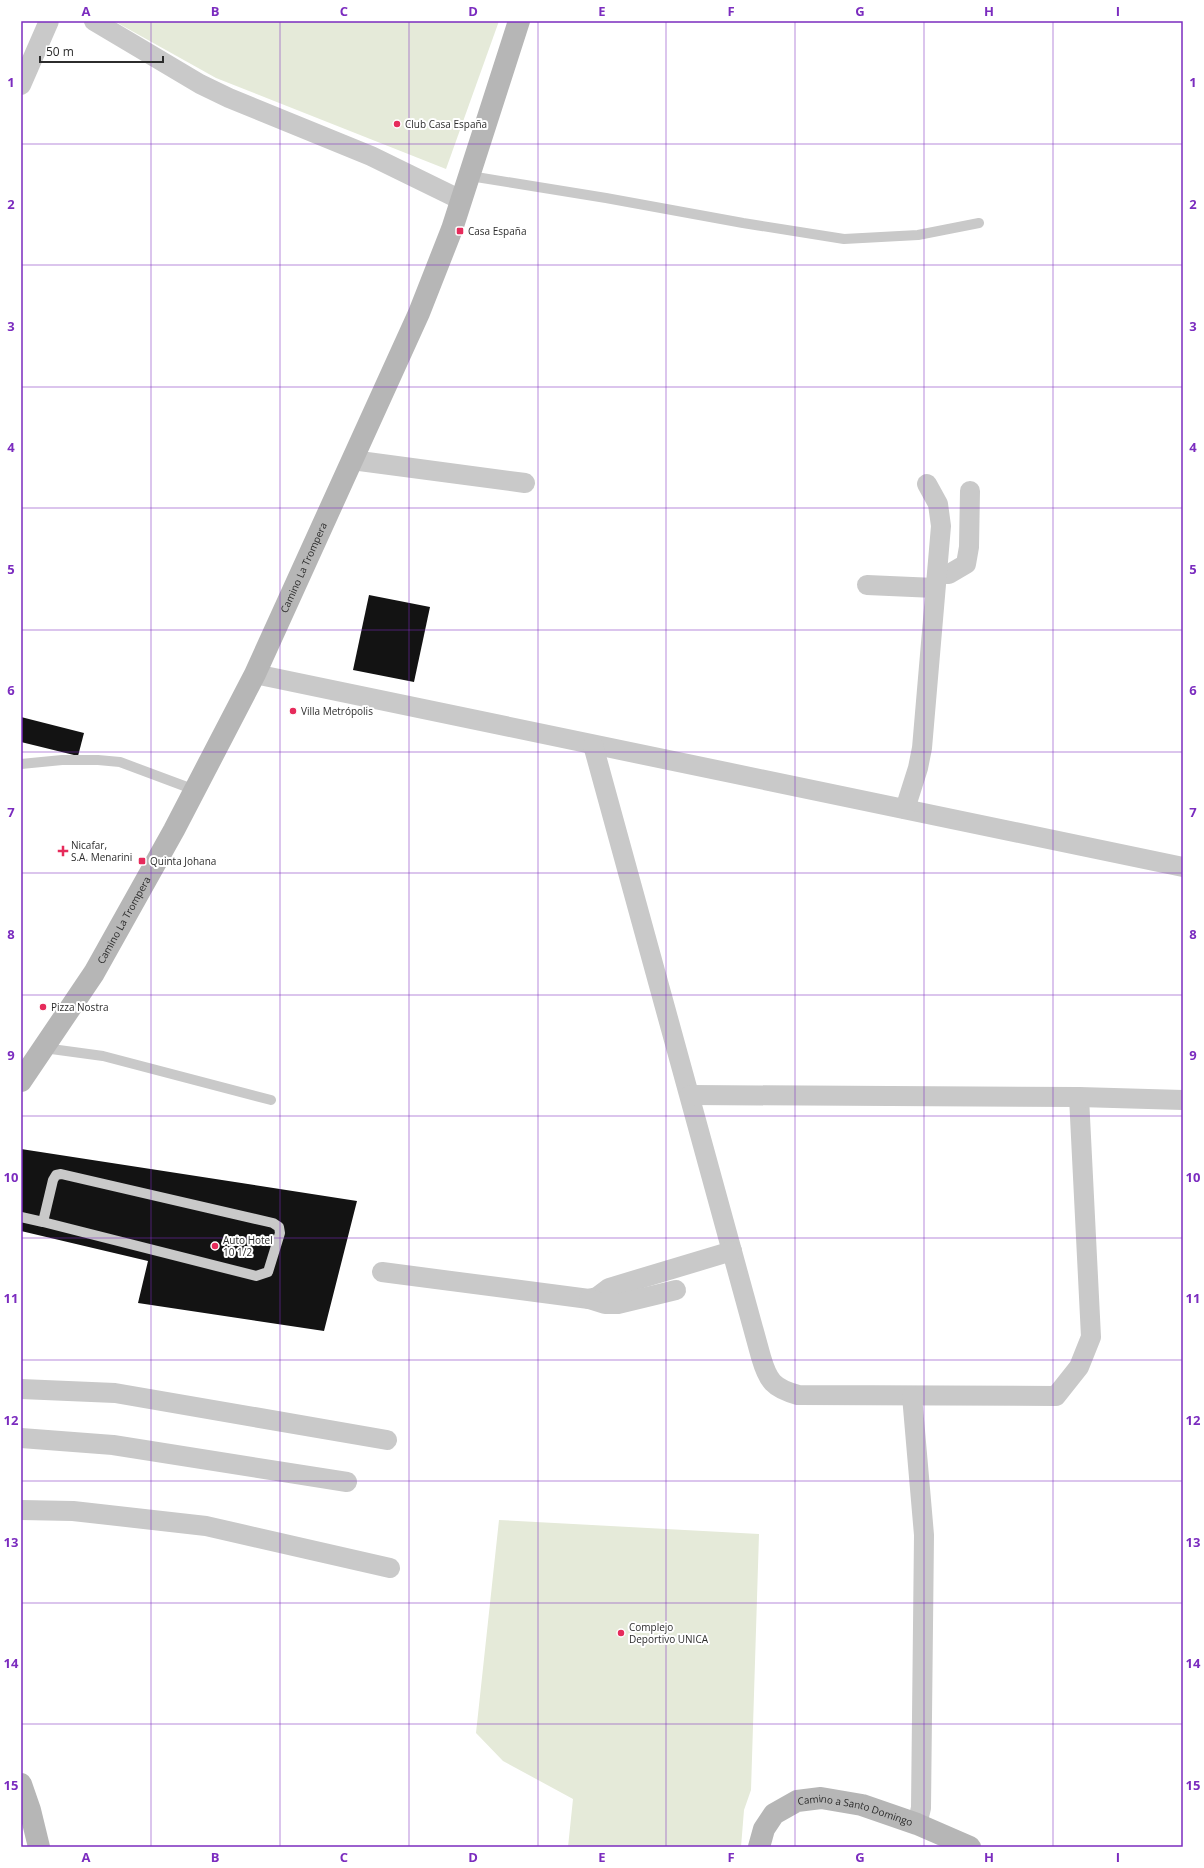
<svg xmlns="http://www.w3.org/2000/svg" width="1204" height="1868" viewBox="0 0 1204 1868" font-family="'Open Sans',sans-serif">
  <rect width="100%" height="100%" fill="#fff"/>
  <g fill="#e5ead9">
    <polygon points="114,21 499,21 446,169 216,78"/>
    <polygon points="499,1520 759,1534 751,1790 744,1810 741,1847 568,1847 573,1799 503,1761 476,1733"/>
  </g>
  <g fill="#131313">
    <polygon points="369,595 430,607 414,682 353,670"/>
    <polygon points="21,717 84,733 78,756 21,742"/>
    <polygon points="21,1149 357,1201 324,1331 138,1303 148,1261 21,1231"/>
  </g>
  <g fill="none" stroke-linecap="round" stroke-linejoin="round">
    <g stroke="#c9c9c9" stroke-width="10">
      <polyline points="470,176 606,198 743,223 844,239 918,235 979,223"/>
      <polyline points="21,764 62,760 98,760 120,762 195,790"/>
      <polyline points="44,1048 103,1056 271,1100"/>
      <polyline points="21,1217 43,1222 256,1276 268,1272 280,1233 279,1227 273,1223 61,1174 56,1175 53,1180 43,1222"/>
    </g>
    <g stroke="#c9c9c9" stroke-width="20">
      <polyline points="94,21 200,84 229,98 371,156 461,200"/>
      <polyline points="21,85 49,21"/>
      <polyline points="352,460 525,483"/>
      <polyline points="937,574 949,574 966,564 969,547 970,491"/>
      <polyline points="867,585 935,588"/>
      <polyline points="255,674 1183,867"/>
      <path d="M593,745l168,612c7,24 12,31 37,38l258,1 23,-29 12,-30 -12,-240"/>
      <polyline points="905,809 918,768 922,748 941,526 938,504 927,484"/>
      <polyline points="690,1095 1079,1097 1183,1100"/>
      <polyline points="382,1272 589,1299 597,1297 609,1288 732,1251"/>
      <polyline points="589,1299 605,1304 618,1304 676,1290"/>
      <polyline points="21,1389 115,1393 387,1440"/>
      <polyline points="912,1396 924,1535 921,1808 917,1824"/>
      <polyline points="21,1438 113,1445 347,1482"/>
      <polyline points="21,1510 73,1511 206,1526 390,1568"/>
    </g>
    <g stroke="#b6b6b6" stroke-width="22">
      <path id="s1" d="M21,1081l73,-108 80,-143 81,-156 164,-361 33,-84 67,-208"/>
      <polyline points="21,1784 30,1810 39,1847"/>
      <path id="s2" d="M759,1847l5,-18 10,-15 23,-13 24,-3 41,7 55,19 53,23"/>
    </g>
  </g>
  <path fill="none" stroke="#7b2cbf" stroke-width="1" stroke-opacity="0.55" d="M151,21v1826M280,21v1826M409,21v1826M538,21v1826M666,21v1826M795,21v1826M924,21v1826M1053,21v1826M21,144h1162M21,265h1162M21,387h1162M21,508h1162M21,630h1162M21,752h1162M21,873h1162M21,995h1162M21,1116h1162M21,1238h1162M21,1360h1162M21,1481h1162M21,1603h1162M21,1724h1162"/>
  <g fill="#e62b5b" stroke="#fff" stroke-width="1.5">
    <circle cx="397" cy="124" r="4"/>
    <rect x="456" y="227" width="8" height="8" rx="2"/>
    <circle cx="293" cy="711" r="4"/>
    <path d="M61 845h4v4h4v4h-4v4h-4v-4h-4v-4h4z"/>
    <rect x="138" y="857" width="8" height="8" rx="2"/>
    <circle cx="43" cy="1007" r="4"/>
    <circle cx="215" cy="1246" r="4"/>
    <circle cx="621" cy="1633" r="4"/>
  </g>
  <g text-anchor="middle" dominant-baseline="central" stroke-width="4" stroke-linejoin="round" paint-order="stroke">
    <g font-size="10" fill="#2c2c2c" stroke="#fff" text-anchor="start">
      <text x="405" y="124">Club Casa España</text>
      <text x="468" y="231">Casa España</text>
      <text x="301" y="711">Villa Metrópolis</text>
      <text x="71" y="845">Nicafar,<tspan x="71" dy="12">S.A. Menarini</tspan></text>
      <text x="150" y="861">Quinta Johana</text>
      <text x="51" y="1007">Pizza Nostra</text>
      <text x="223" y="1240">Auto Hotel<tspan x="223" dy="12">10 1/2</tspan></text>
      <text x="629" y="1627">Complejo<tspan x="629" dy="12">Deportivo UNICA</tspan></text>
    </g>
    <g font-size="10" fill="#2c2c2c" stroke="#fff">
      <text stroke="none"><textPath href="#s1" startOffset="587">Camino La Trompera</textPath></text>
      <text stroke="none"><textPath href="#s1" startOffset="191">Camino La Trompera</textPath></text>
      <text stroke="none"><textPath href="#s2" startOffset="123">Camino a Santo Domingo</textPath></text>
    </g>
  </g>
  <rect width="1204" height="1868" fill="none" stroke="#ffffff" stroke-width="44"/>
  <path d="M40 56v6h123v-6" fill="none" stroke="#2c2c2c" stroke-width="2"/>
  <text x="46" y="56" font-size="12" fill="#2c2c2c" stroke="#ffffff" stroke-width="3" paint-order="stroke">50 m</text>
  <rect x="22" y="22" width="1160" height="1824" fill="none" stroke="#7b2cbf" stroke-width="1.5"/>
  <g font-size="13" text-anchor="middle" font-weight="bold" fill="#7b2cbf">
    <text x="86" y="16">A</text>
    <text x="215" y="16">B</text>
    <text x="344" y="16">C</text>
    <text x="473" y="16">D</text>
    <text x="602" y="16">E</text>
    <text x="731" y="16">F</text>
    <text x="860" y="16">G</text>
    <text x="989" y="16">H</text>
    <text x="1118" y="16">I</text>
    <text x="11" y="87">1</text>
    <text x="1193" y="87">1</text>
    <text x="11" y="209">2</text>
    <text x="1193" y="209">2</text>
    <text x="11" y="331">3</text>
    <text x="1193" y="331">3</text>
    <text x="11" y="452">4</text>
    <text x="1193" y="452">4</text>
    <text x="11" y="574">5</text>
    <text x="1193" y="574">5</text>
    <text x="11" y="695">6</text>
    <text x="1193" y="695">6</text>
    <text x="11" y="817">7</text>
    <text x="1193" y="817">7</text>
    <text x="11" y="939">8</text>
    <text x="1193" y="939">8</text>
    <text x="11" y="1060">9</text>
    <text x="1193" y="1060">9</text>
    <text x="11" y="1182">10</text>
    <text x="1193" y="1182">10</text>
    <text x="11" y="1303">11</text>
    <text x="1193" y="1303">11</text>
    <text x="11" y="1425">12</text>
    <text x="1193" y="1425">12</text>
    <text x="11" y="1547">13</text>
    <text x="1193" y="1547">13</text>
    <text x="11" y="1668">14</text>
    <text x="1193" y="1668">14</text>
    <text x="11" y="1790">15</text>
    <text x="1193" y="1790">15</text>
    <text x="86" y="1862">A</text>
    <text x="215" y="1862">B</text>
    <text x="344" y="1862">C</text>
    <text x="473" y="1862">D</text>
    <text x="602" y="1862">E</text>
    <text x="731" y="1862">F</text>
    <text x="860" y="1862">G</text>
    <text x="989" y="1862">H</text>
    <text x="1118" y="1862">I</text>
  </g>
</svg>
